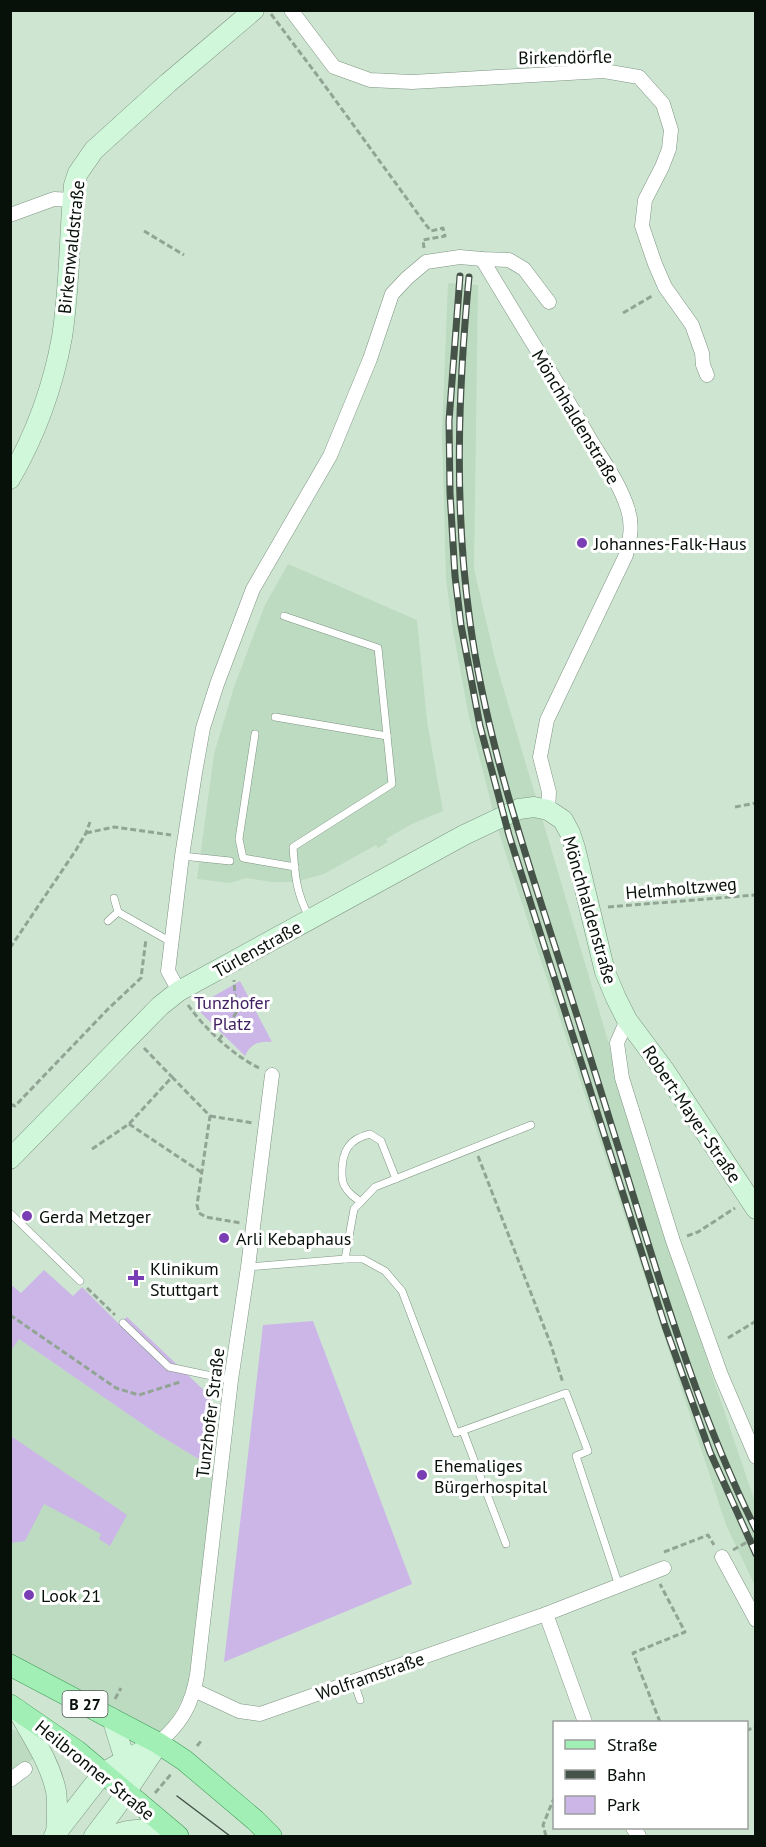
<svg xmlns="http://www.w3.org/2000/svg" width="766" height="1847" viewBox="0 0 766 1847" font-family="'PT Sans',sans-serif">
  <rect width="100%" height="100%" fill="#cee6d1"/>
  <g fill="#bddbc1">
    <polygon points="448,283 478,285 474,569 496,663 609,1044 709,1366 755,1502 755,1586 726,1525 498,830 469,717 453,631 446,579 442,433"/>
    <polygon points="288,564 417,620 427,721 443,811 412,824 386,839 388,842 378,848 376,845 324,874 295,882 271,882 246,878 230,883 197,879 214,754 234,687 265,605"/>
    <polygon points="10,1333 157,1434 202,1461 217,1468 189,1688 167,1727 155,1737 11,1658"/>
    <polygon points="10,1728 49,1747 11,1775 10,1775"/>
  </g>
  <g fill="#cbb6e7">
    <path d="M240,981l32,61c-13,-1 -21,1 -27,14l-50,-49z"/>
    <polygon points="44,1270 73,1296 82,1287 119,1324 127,1317 211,1397 207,1443 202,1461 157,1434 19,1339 12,1349 11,1348 10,1284 21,1293"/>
    <polygon points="313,1321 412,1584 224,1662 263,1325"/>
    <polygon points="11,1436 127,1515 110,1546 99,1539 101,1534 44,1504 25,1541 11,1543"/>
  </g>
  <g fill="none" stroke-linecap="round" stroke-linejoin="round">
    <g stroke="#7e9482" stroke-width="8">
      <g id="lane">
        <path d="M284,616l94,32 14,136 -99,63c2,29 3,45 16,70"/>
        <polyline points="275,717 387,736"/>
        <polyline points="255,734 239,839 243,858 295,867"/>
        <polyline points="182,856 230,861"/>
        <polyline points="114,898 118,912"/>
        <polyline points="108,921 118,912 171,942"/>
        <path d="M361,1202c-7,-5 -13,-9 -17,-17 -2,-4 -2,-8 -2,-13 0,-21 7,-33 28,-38l11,7 15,38"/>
        <polyline points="10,1213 80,1281"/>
        <polyline points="345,1259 354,1209 375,1187 531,1125"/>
        <polyline points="248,1267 345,1259 363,1259 385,1271 402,1291 456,1433 566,1393 588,1451 576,1456 619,1586"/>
        <polyline points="123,1323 169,1367 231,1380"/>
        <polyline points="463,1431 506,1544"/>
        <polyline points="354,1682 360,1700"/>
      </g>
    </g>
    <g stroke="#7e9482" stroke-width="15">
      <g id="street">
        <polyline points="291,10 334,67 370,80 412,82 604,71 639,77 663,104 671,130 669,149 662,167 645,200 642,226 655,264 665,287 692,325 702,353 703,365 707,375"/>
        <polyline points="10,215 54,199 73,200"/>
        <path d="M482,259c36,61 74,120 109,182 13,21 30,45 37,69 5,15 2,30 -2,45l-79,165 -7,37 9,35 -1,18"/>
        <polyline points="179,991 168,971 182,856 195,773 203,728 217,684 253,589 330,456 370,359 392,294 407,278 426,262 460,257 482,259 509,260 524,269 549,302"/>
        <polyline points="627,1020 617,1043 622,1078 673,1241 721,1375 756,1457"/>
        <polyline points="722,1557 756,1620"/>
        <polyline points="546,1614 585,1722"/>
        <polyline points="194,1690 239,1711 260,1714 546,1614 664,1568"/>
        <path d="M158,1743c23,-19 34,-38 39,-68l34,-295 17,-113 24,-192"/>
        <polyline points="10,1780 25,1769"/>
        <polyline points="633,1828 639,1836"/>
      </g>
    </g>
    <g stroke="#7e9482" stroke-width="21">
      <g id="secondary">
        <path d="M10,479c26,-45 43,-92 52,-142 8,-50 7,-102 12,-152l4,-12 16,-23 74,-67 86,-73"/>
        <polyline points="10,1159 160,1006 179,991 464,835 519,809 534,807 548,810 563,820 570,833 575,848 605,972 616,998 627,1020 665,1071 756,1209"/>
        <path d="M17,1709c14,26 33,53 39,82 2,14 1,29 0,43"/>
        <polyline points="112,1718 125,1760 125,1771"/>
        <polyline points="54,1836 103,1773 125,1760 158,1743"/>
        <polyline points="94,1836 116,1807 157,1746"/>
        <path d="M113,1836c20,-10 41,-6 63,-1"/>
      </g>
    </g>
    <g stroke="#429a59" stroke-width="22">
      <g id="primary">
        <polyline points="10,1665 158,1743 184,1760 255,1820 271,1836"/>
        <polyline points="10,1705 77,1751 178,1836"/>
      </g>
    </g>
    <g stroke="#92a595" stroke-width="3" stroke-dasharray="6 3" stroke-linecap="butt">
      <polyline points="271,14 320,79 426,225 431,231 443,228 445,236 423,240 424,248"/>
      <polyline points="144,231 184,255"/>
      <polyline points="623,313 652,296"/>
      <polyline points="735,807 756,803"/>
      <polyline points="86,833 114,827 171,835"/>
      <polyline points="608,907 756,895"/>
      <polyline points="10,948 76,850 86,833 90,822"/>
      <path d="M188,1005c17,24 45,50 71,63"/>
      <polyline points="219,1040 236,1013 234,980"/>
      <polyline points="144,1048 172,1077"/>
      <polyline points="10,1104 15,1106 108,1009 141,978 146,939"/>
      <polyline points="210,1116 253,1123"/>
      <polyline points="129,1124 201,1172"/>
      <polyline points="92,1149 129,1124 172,1077 210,1116 197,1205 199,1213 206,1217 241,1223"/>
      <polyline points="478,1156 551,1345 563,1383"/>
      <polyline points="687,1236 698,1232 735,1208"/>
      <polyline points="87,1288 115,1315"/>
      <polyline points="10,1315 116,1388 139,1395 180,1382"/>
      <polyline points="728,1338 756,1321"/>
      <polyline points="733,1550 756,1537"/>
      <polyline points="664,1552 708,1535 714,1545"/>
      <polyline points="115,1699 121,1688"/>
      <polyline points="660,1722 633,1653 685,1632 660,1584"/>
      <polyline points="746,1731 756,1726"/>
      <polyline points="197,1746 201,1741"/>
      <polyline points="155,1793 172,1773"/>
      <polyline points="546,1836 543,1825 554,1798"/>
    </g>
    <use href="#lane" stroke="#fff" stroke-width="7"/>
    <use href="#street" stroke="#fff" stroke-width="14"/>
    <use href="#secondary" stroke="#d0f7da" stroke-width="20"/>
    <use href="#primary" stroke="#a1efb5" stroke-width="21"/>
    <polyline stroke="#465349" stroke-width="1.5" points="177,1796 230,1836"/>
    <g stroke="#465349" stroke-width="7">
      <g id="rail">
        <polyline points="460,276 449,421 450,493 455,576 461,625 480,726 509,835 665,1326 710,1452 756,1554"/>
        <path d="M469,277c-11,115 -15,230 1,345 13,95 41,187 70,278 24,75 48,149 71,224 43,136 81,277 145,406"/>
      </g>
    </g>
    <use href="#rail" stroke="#fff" stroke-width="4.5" stroke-dasharray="14" stroke-linecap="butt"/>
  </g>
  <g fill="#7a3eb4" stroke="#fff" stroke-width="2">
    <circle cx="582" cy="543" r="6"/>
    <circle cx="27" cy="1216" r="6"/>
    <circle cx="224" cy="1238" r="6"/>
    <path d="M133 1269h6v6h6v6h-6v6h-6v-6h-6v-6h6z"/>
    <circle cx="422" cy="1475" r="6"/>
    <circle cx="29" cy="1595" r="6"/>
  </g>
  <g text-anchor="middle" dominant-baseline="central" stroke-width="6" stroke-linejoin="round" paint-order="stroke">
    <rect fill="#fff" stroke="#525854" stroke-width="1.5" x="62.5" y="1691" width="45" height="26" rx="4.5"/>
    <g font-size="16" font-weight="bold" fill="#08100a">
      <text x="85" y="1704">B 27</text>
    </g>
    <g font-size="18" fill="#08100a" stroke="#fff">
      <text transform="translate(565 57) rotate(-1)">Birkendörfle</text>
      <text transform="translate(71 247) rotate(-84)">Birkenwaldstraße</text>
      <text transform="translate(576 417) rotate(59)">Mönchhaldenstraße</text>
      <text transform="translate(681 888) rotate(-5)">Helmholtzweg</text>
      <text transform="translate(590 910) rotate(74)">Mönchhaldenstraße</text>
      <text transform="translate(257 949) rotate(-29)">Türlenstraße</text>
      <text transform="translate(692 1114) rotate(56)">Robert-Mayer-Straße</text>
      <text transform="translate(210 1413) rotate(-83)">Tunzhofer Straße</text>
      <text transform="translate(370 1676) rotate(-19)">Wolframstraße</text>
      <text transform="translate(95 1770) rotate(39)">Heilbronner Straße</text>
    </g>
    <g font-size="18" fill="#08100a" stroke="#fff" text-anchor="start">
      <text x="594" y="543">Johannes-Falk-Haus</text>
      <text x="39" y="1216">Gerda Metzger</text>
      <text x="236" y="1238">Arli Kebaphaus</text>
      <text x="150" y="1268">Klinikum<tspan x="150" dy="21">Stuttgart</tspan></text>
      <text x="434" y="1465">Ehemaliges<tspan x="434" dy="21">Bürgerhospital</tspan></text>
      <text x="41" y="1595">Look 21</text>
    </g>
    <g font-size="18" fill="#412061" stroke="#fff">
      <text x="232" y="1002">Tunzhofer<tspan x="232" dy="21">Platz</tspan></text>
    </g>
  </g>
  <rect width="766" height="1847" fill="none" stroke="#08100a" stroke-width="24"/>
  <rect x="553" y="1721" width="195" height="108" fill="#ffffff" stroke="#9c9f9d" stroke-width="1.5"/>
  <rect x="565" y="1740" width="30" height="9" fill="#a1efb5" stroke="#9c9f9d" stroke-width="1.5"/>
  <text x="607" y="1751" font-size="18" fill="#08100a">Straße</text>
  <rect x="565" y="1770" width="30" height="9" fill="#465349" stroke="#9c9f9d" stroke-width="1.5"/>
  <text x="607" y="1781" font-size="18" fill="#08100a">Bahn</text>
  <rect x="565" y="1796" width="30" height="18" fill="#cbb6e7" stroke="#9c9f9d" stroke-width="1.5"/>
  <text x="607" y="1811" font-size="18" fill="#08100a">Park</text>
</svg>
